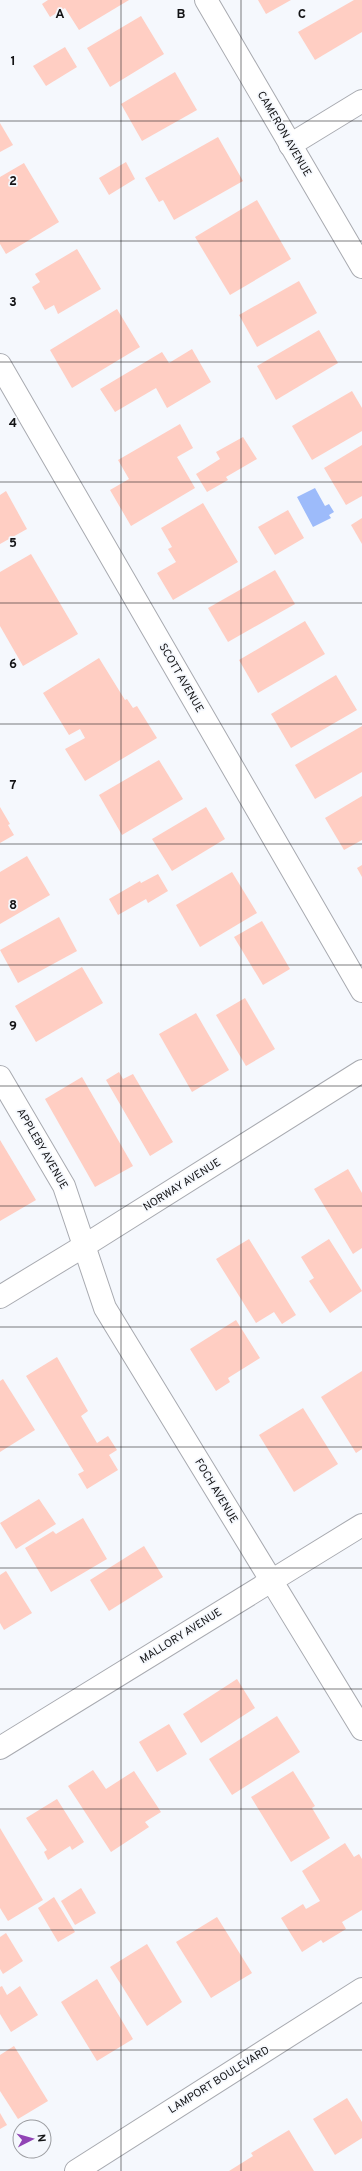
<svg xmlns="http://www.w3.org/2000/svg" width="362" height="2171" viewBox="0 0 362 2171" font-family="Overpass,sans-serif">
  <rect width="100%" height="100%" fill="#f5f8fd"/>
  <polygon fill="#9dbbfa" points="315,488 325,506 329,504 334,512 329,515 331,518 313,527 297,497"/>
  <g fill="#ffcec3">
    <polygon points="48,0 129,0 79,30 65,8 50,17 42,4"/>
    <polygon points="258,0 291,0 266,14"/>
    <polygon points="354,0 362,0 362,32 315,60 298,32"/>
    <polygon points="141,16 164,54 110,87 87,48"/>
    <polygon points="65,47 77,67 46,86 33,66"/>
    <polygon points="175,72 197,110 142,141 121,104"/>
    <polygon points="0,123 13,145 0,152"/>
    <polygon points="218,137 243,181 174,220 163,200 159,202 145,178"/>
    <polygon points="126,162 135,179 109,195 99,178"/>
    <polygon points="24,163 59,222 6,254 0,244 0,177"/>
    <polygon points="257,200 291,259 230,295 195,237"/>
    <polygon points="77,249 101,289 58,314 54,305 45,310 32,287 40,282 35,274"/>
    <polygon points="299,281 317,313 257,347 239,315"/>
    <polygon points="117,309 140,347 72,388 50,350"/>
    <polygon points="319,330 338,363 276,400 257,366"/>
    <polygon points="192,349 211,382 167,408 156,388 115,412 100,389 162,352 169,363"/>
    <polygon points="352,391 362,408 362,431 312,460 292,426"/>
    <polygon points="180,424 193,448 177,457 195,488 131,526 110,490 129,479 118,460"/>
    <polygon points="243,437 257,459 226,477 228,480 207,492 196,474 220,459 216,452"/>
    <polygon points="362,445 362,496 346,505 324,468"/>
    <polygon points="6,491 27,529 0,544 0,495"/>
    <polygon points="203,503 238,562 173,600 157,573 176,562 168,549 172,547 161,528"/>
    <polygon points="288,510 304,538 275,555 258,527"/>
    <polygon points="362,518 362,544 351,525"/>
    <polygon points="31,554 78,634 23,666 0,626 0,572"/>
    <polygon points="275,570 295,604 228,642 208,608"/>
    <polygon points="305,621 325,654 258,693 239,660"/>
    <polygon points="99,658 125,700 127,699 133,708 137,706 157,738 85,781 65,749 85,738 80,729 69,735 43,693"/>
    <polygon points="336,675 357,710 291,748 271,714"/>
    <polygon points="362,726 362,772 315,799 295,765"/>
    <polygon points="159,760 183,799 122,835 99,795"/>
    <polygon points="362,796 362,840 344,850 325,818"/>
    <polygon points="0,807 10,824 8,825 14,835 0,843"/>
    <polygon points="206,807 225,839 172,871 152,839"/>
    <polygon points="27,856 50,895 0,924 0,872"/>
    <polygon points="362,865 362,877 357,868"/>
    <polygon points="232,872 257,913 200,947 176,905"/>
    <polygon points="158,874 168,891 148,903 146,899 118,915 109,899 140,881 141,883"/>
    <polygon points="59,917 77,951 18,983 0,950"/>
    <polygon points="262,921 290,969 263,985 234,937"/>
    <polygon points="82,967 103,1003 36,1042 15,1006"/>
    <polygon points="245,998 275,1049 246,1066 216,1015"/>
    <polygon points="196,1013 229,1070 192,1092 159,1034"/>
    <polygon points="119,1072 123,1079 133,1074 173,1142 150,1156 106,1080"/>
    <polygon points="82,1077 133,1166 95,1187 45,1099"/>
    <polygon points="0,1140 36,1200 0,1221"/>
    <polygon points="348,1169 362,1193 362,1248 353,1254 314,1189"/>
    <polygon points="249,1239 296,1315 282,1324 274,1312 256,1323 216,1259"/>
    <polygon points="329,1239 362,1291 330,1313 309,1281 314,1278 301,1257"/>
    <polygon points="236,1320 260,1358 228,1378 230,1382 216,1391 190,1349"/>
    <polygon points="57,1357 88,1411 81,1416 97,1443 108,1436 117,1450 109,1455 118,1470 87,1489 78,1474 84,1471 26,1376"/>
    <polygon points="362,1371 362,1449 356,1453 321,1397"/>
    <polygon points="3,1379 35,1430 0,1452 0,1381"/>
    <polygon points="303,1408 338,1464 294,1492 259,1435"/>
    <polygon points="39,1499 56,1524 16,1549 0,1523"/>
    <polygon points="83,1518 107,1559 51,1592 25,1548 53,1531 56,1534"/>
    <polygon points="144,1546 163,1577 109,1611 90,1580"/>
    <polygon points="6,1571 32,1613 4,1630 0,1623 0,1575"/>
    <polygon points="237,1679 255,1708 201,1743 183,1714"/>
    <polygon points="277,1716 300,1752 232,1795 209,1759"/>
    <polygon points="169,1724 187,1754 157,1772 139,1742"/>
    <polygon points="93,1770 106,1789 134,1771 161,1812 145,1822 149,1827 111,1852 68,1786"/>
    <polygon points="293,1771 315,1806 312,1808 330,1838 291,1862 251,1797"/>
    <polygon points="57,1799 84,1842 72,1850 70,1846 48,1860 44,1852 47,1850 26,1818"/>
    <polygon points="0,1828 43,1900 8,1921 0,1908"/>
    <polygon points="345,1843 354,1857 359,1854 362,1859 362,1910 342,1922 346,1929 323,1943 321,1940 302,1952 281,1918 303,1904 306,1909 320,1901 302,1871"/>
    <polygon points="81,1888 96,1913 75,1925 61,1901"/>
    <polygon points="54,1897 75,1932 58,1942 38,1908"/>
    <polygon points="217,1917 252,1973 211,1998 176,1942"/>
    <polygon points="6,1933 23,1961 3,1974 0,1969 0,1937"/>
    <polygon points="147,1944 182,2002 147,2026 110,1967"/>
    <polygon points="97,1979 133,2039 97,2061 61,2002"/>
    <polygon points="2,1986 7,1995 20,1986 38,2015 11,2032 0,2014 0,1987"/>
    <polygon points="14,2046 48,2101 18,2119 0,2091 0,2055"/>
    <polygon points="347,2098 362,2122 362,2138 335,2155 313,2119"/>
    <polygon points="0,2113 7,2125 0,2129"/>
    <polygon points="289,2130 314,2171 229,2171 253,2156 251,2153"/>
  </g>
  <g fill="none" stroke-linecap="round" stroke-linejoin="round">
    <g stroke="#a8aab0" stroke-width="24">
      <g id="minor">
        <polyline points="206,0 362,267"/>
        <polyline points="290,145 362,101"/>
        <polyline points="0,365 362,991"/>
        <polyline points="0,1077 64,1186 105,1308 362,1729"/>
        <polyline points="0,1297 84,1246 362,1071"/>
        <polyline points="0,1748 362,1525"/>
        <polyline points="76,2171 362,1989"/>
      </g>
    </g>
    <use href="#minor" stroke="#fff" stroke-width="22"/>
  </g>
  <path fill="none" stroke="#131315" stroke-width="1" stroke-opacity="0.55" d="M121,0v2171M241,0v2171M0,121h362M0,241h362M0,362h362M0,482h362M0,603h362M0,724h362M0,844h362M0,965h362M0,1086h362M0,1206h362M0,1327h362M0,1447h362M0,1568h362M0,1689h362M0,1809h362M0,1930h362M0,2050h362"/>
  <g text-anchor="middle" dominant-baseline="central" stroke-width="3.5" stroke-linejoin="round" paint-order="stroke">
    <g font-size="11" fill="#131315" stroke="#f5f8fd">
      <text transform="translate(284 134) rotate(60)">CAMERON AVENUE</text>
      <text transform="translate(181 678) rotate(60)">SCOTT AVENUE</text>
      <text transform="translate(42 1149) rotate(60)">APPLEBY AVENUE</text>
      <text transform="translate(182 1185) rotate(-32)">NORWAY AVENUE</text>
      <text transform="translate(216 1491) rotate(59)">FOCH AVENUE</text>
      <text transform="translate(181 1636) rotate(-32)">MALLORY AVENUE</text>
      <text transform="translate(219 2080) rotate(-32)">LAMPORT BOULEVARD</text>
    </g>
  </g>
  <g font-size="13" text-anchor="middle" font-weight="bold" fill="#131315" stroke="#f5f8fd" stroke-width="3.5" stroke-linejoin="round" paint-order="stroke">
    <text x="60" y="18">A</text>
    <text x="181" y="18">B</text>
    <text x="302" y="18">C</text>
    <text x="13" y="65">1</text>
    <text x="13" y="185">2</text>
    <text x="13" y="306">3</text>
    <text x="13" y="427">4</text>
    <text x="13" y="547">5</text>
    <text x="13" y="668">6</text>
    <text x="13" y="789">7</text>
    <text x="13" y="909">8</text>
    <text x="13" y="1030">9</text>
  </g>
  <g transform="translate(32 2139) rotate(84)"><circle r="19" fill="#f5f8fd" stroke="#9b9ca0"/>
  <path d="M0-3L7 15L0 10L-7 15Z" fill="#9144b5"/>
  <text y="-6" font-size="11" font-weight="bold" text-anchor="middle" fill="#131315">N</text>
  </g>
</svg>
